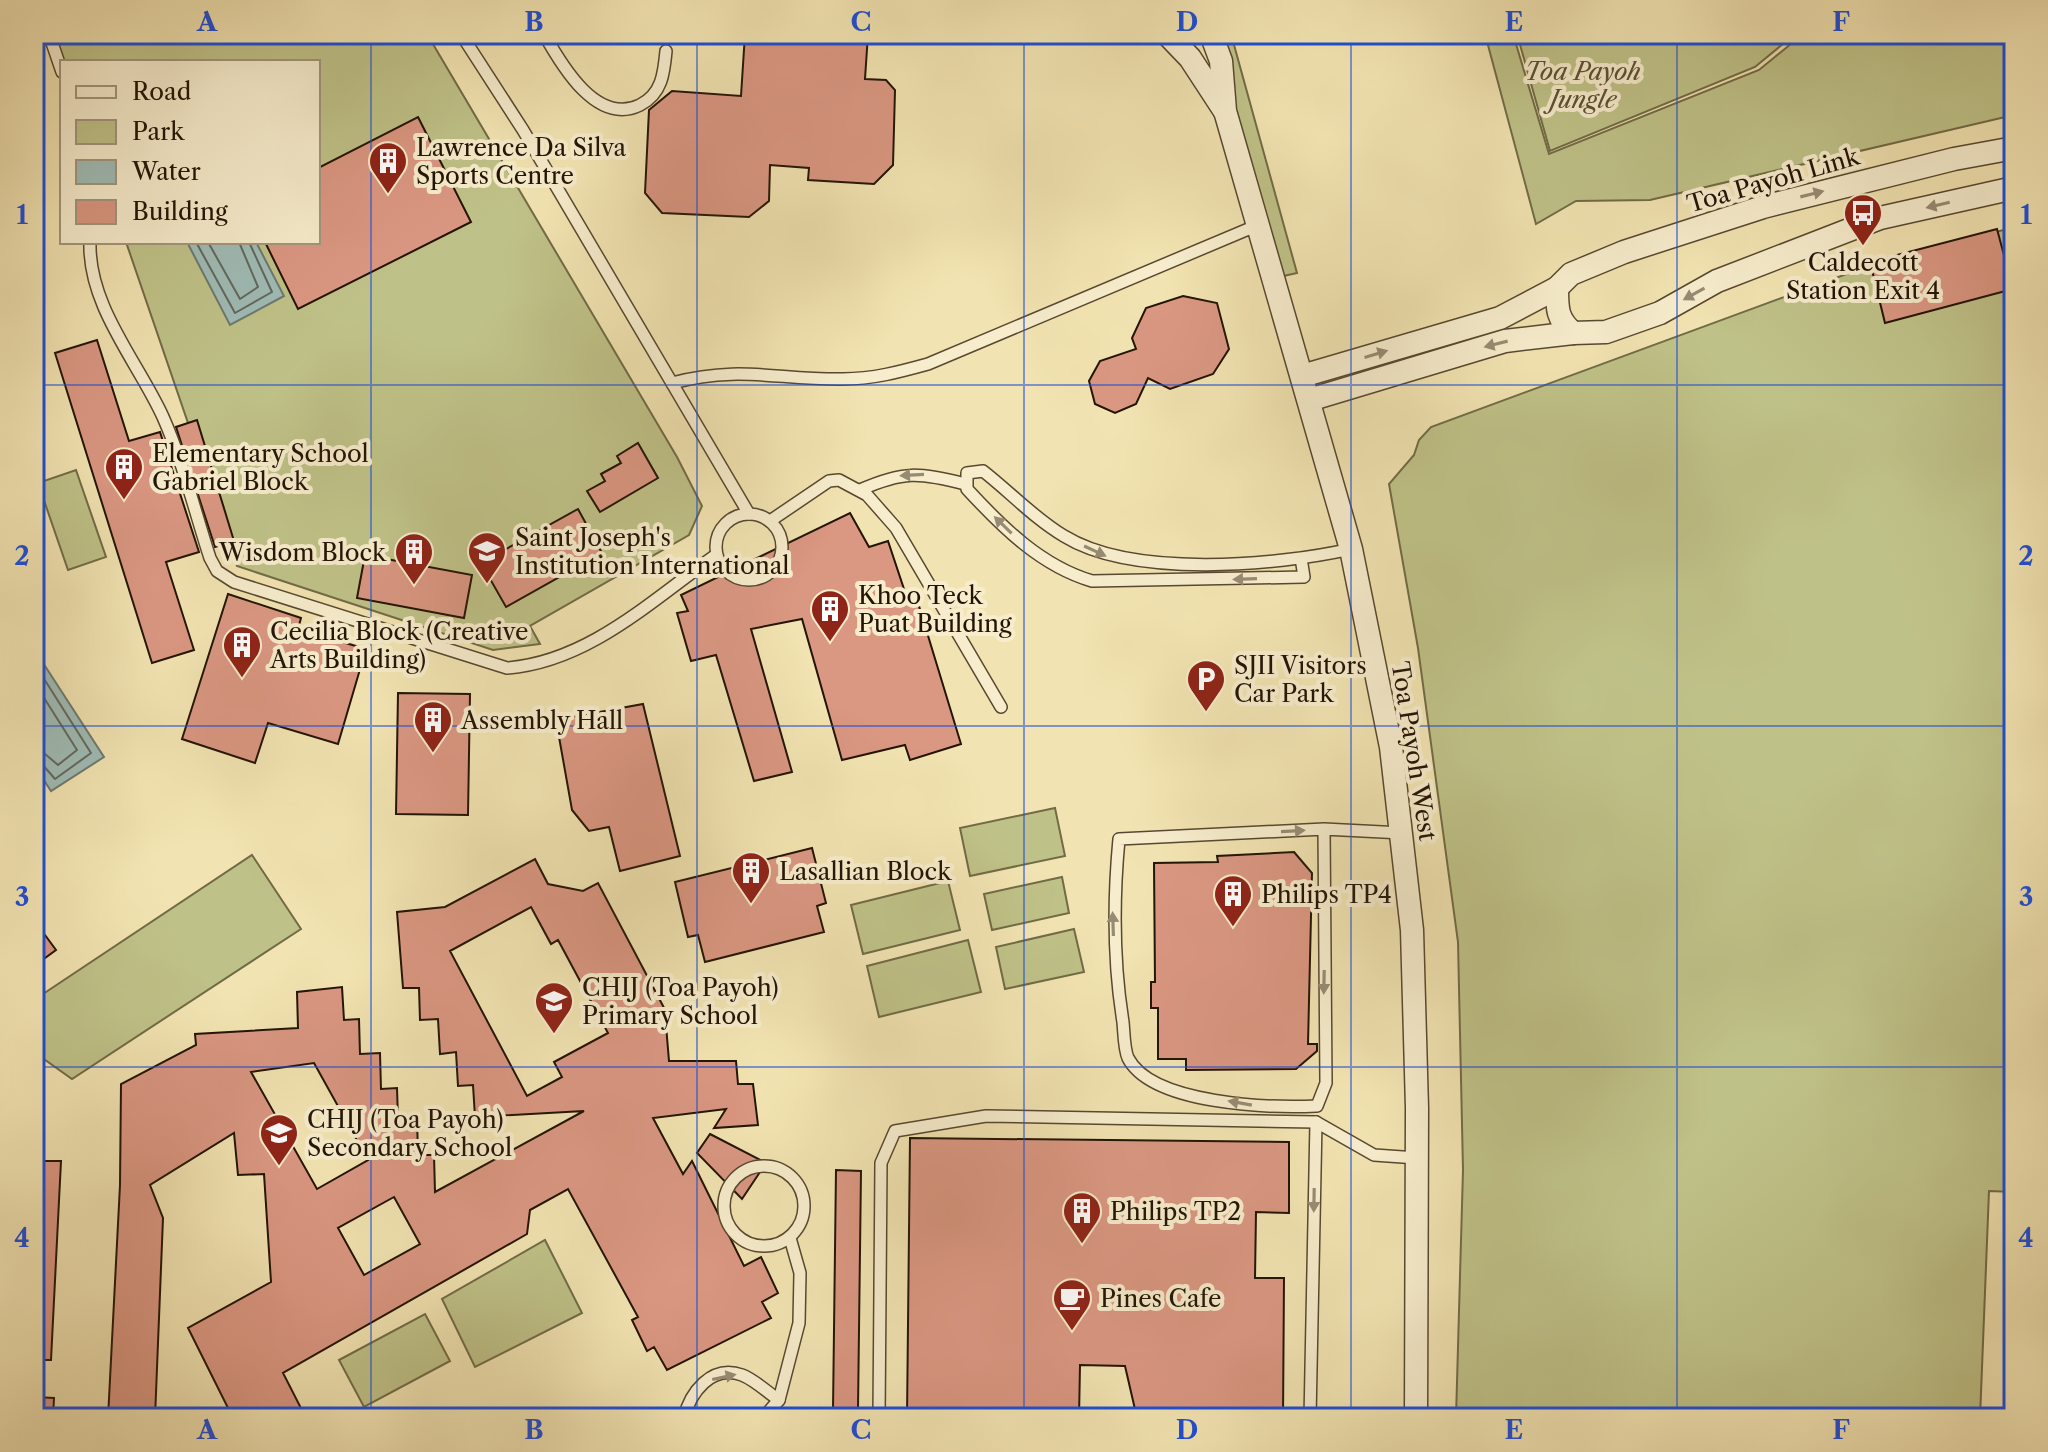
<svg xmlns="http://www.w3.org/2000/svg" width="2048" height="1452" viewBox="0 0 2048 1452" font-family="'Libre Caslon Text',serif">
  <rect width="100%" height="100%" fill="#f2e4b2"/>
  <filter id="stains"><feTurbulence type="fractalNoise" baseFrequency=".0025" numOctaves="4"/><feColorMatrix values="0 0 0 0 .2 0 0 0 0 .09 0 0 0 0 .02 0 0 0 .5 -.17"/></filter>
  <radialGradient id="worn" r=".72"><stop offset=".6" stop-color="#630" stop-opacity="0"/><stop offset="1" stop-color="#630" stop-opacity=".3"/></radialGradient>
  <g fill="#bfc288" stroke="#716b46" stroke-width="2">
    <polygon points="54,34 427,34 677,457 702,506 689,535 530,626 540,644 493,650 237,566 126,242 318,242 318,62 64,62"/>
    <polygon points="1211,34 1231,34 1297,273 1279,277"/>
    <polygon points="1485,34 1513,34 1549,154 1759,70 1803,34 2014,34 2014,115 1650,200 1576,201 1536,224"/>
    <polygon points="1517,34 1795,34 1755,67 1550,151"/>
    <polygon points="2014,227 2014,1192 1989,1191 1980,1418 1456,1418 1463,1170 1458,942 1418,648 1389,484 1414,455 1419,440 1431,427 1852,272"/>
    <polygon points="76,470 106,557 68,570 38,483"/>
    <polygon points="1055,808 1065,856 970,876 960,828"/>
    <polygon points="252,855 301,929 72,1079 34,1052 34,1000"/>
    <polygon points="1062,877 1069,913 992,930 984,894"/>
    <polygon points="948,881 960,930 863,954 851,905"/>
    <polygon points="1074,929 1084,972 1005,989 996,947"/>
    <polygon points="968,940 981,992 879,1017 867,966"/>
    <polygon points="545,1240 582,1313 475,1367 442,1299"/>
    <polygon points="425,1314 450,1361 364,1407 339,1360"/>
  </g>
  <g fill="#9fbcb6" stroke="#6d796f" stroke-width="2">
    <polygon points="187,242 256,242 284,296 230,325"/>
    <polygon points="34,649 104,757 51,791 34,765"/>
  </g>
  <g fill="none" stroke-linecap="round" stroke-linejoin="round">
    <g stroke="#61685e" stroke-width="2">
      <polyline points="196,242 235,313 272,292 249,242"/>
      <polyline points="208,242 240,299 258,287 239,242"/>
      <polyline points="34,663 91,753 55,779 42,764 34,762"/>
      <polyline points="34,682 77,750 58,765 45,754 34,752"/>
    </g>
  </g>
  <g fill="#da9782" stroke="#231405" stroke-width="2" fill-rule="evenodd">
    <polygon points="745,34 868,34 865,79 886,80 895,90 893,165 874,184 808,180 809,168 770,165 769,201 749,217 662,213 645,193 649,110 672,91 741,96"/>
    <polygon points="418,117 471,222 298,309 265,242 318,242 318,168"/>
    <polygon points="1997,229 2013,289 1885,323 1870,262"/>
    <polygon points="1183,296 1217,303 1229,349 1213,374 1170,389 1148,378 1136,404 1115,413 1095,404 1089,381 1100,361 1136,349 1132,338 1146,308"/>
    <polygon points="97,340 129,441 160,432 199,552 166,562 194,650 152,663 55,353"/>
    <polygon points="197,420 234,541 215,547 176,427"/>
    <polygon points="638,443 658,478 600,512 587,491 605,481 601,474 621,463 617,456"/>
    <polygon points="578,509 602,553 506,607 481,563"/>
    <polygon points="850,513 869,547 888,541 906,595 915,593 961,744 910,760 905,745 842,760 802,619 751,629 792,772 754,781 716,655 691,661 677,613 688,611 681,595"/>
    <polygon points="365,555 472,575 464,618 357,598"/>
    <polygon points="228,594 301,618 298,629 366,649 338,744 268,723 255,763 182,739"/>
    <polygon points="398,693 470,694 468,815 396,814"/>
    <polygon points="643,704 680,856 620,871 609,827 589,831 572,810 556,720"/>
    <polygon points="812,848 826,903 817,906 824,932 705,962 698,935 688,937 675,882"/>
    <polygon points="1294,852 1312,873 1308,1044 1317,1044 1317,1051 1296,1069 1186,1070 1186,1059 1158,1059 1158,1008 1151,1008 1151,982 1155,982 1154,863 1218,862 1217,856"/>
    <path d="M535,859l13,25 35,7 15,-8 73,138 -5,4 3,36h67l2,23h15l5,41 -44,3 12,-19 -73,9 30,56 9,-13 52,105 17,-9 17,36 -16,9 9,16 -104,52 -13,-23 -7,4 -15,-31 6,-3 -70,-128 -38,21 -3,24 -244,139 23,45h-73l-45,-90 83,-46 -7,-108 -26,1 -4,-42 -84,52 13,33 -8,200h-47l12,-233 1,-101 75,-39 -1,-11 103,-6 -1,-36 45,-5 2,33 15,-1 1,35 20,-1 1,36 16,-1 1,31 19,-1 1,37h16l1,37 149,-81 -109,6 -2,-32 -15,1 -2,-34 -16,2 -2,-35 -18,1 -1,-32h-16l-6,-76 48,-5zM531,907l20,37 7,-4 50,93 -54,29 8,15 -35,19 -77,-145zM314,1063l54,97 -51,29 -66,-117zM394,1197l26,47 -56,31 -26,-47z"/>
    <polygon points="34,920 56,950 34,966"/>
    <polygon points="710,1134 766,1163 742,1199 697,1153"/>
    <polygon points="910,1138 1289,1142 1289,1213 1256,1212 1255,1278 1284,1278 1283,1418 1137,1418 1125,1366 1080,1365 1079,1418 907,1418"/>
    <polygon points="34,1161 61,1161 51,1360 34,1360"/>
    <polygon points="836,1170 861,1171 858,1410 833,1410"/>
    <polygon points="34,1397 54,1398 53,1418 34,1418"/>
  </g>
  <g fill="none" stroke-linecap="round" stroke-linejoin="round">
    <g stroke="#574830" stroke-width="14">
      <g id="service">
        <polyline points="49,34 62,72"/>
        <polyline points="461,34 523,130 749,514"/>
        <path d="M544,34c18,32 53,92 96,71 22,-11 24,-32 26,-54"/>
        <path d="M90,242c-2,64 48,120 73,175 20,45 32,95 47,141l7,13 17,11 273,86c81,-6 145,-68 209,-113"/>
        <path d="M672,383c69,-18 105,-3 171,-4 30,0 56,-7 85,-15l330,-139"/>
        <path d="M860,490c43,-19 59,-18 105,-6"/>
        <circle cx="749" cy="547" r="33"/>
        <polyline points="770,521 829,481 839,480 867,495 896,528 1001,707"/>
        <path d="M1301,558l3,19 -212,4c-51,-15 -90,-54 -125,-92v-16l16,-2c27,21 52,48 81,65 68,42 211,30 287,13"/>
        <path d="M1324,829l2,254 -9,23c-45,2 -165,-1 -189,-48 -4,-9 -4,-26 -5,-36 -10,-62 -10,-120 -4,-183l205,-10 78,4"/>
        <circle cx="764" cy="1206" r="40"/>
        <path d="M684,1418c6,-25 27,-54 58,-43 13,5 25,17 37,25"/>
        <polyline points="763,1418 779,1400 799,1323 800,1273 790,1238"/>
        <polyline points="879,1418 881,1163 895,1131 986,1116 1316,1122 1374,1155 1417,1158"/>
        <polyline points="1310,1418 1316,1122"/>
      </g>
    </g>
    <g stroke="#574830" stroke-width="25">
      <g id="minor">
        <polyline points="1167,34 1190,58 1224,110"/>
        <polyline points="1211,34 1221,61 1225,111 1351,549 1391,747 1412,930 1417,1108 1416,1418"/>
        <path d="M1557,288c0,21 0,31 16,45l33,-1 54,-19 57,-32 163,-63 134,-30"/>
        <polyline points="1302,376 1500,318 1557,288 1571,274 1624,252 1763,207 1954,159 2014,148"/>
        <polyline points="1309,400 1505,341 1573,333"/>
      </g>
    </g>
    <use href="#service" stroke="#f7edcd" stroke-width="11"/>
    <use href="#minor" stroke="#f7edcd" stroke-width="22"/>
  </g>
  <defs><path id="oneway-solid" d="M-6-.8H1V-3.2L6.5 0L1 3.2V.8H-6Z" transform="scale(2)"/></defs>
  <g fill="#988b73">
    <use href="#oneway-solid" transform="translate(1812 194) rotate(-14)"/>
    <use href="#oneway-solid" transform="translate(1938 205) rotate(167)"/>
    <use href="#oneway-solid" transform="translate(1694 294) rotate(151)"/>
    <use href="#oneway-solid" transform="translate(1496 344) rotate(166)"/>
    <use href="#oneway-solid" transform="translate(1376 354) rotate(-17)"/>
    <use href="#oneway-solid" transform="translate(912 475) rotate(177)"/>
    <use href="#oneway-solid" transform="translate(1003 525) rotate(-136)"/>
    <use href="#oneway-solid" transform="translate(1095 551) rotate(25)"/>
    <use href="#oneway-solid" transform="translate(1245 579) rotate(178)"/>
    <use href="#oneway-solid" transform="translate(1293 831) rotate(-3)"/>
    <use href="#oneway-solid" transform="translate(1113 924) rotate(-92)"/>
    <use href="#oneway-solid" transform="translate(1324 982) rotate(91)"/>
    <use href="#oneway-solid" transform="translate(1240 1103) rotate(-170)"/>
    <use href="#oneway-solid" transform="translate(1314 1200) rotate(91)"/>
    <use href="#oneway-solid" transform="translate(724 1377) rotate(-12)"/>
  </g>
  <path fill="none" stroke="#1d4ed8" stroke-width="2" stroke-opacity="0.55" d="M371,34v1384M697,34v1384M1024,34v1384M1351,34v1384M1677,34v1384M34,385h1980M34,726h1980M34,1067h1980"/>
  <defs>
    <g id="building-pin" transform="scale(2)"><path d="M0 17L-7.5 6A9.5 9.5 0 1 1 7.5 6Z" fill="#8f2418" stroke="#f7edcd"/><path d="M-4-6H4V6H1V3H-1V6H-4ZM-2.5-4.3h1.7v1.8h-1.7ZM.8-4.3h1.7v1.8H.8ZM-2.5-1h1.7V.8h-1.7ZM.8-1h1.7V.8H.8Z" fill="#fff"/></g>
    <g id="bus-pin" transform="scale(2)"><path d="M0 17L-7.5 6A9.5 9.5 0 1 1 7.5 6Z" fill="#8f2418" stroke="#f7edcd"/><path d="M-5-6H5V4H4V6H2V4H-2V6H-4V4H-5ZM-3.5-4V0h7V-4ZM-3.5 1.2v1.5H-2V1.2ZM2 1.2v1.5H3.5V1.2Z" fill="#fff"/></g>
    <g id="school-pin" transform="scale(2)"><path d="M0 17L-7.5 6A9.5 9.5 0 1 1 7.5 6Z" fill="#8f2418" stroke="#f7edcd"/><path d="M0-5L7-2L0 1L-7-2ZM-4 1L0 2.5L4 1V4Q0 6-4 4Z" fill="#fff"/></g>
    <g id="parking-pin" transform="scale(2)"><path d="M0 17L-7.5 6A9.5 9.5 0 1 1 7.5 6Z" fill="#8f2418" stroke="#f7edcd"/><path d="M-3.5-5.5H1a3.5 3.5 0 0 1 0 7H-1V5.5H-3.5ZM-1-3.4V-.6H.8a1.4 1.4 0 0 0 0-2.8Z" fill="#fff"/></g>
    <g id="cafe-pin" transform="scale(2)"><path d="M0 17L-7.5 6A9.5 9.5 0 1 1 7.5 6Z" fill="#8f2418" stroke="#f7edcd"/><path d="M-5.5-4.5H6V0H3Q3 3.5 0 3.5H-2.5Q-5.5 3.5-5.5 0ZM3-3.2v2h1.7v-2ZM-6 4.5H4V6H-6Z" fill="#fff"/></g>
  </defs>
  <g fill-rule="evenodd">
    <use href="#building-pin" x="388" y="161"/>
    <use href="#bus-pin" x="1863" y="213"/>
    <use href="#building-pin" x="124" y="467"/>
    <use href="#school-pin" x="487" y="551"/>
    <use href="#building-pin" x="414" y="552"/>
    <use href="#building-pin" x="830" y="609"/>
    <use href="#building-pin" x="242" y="645"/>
    <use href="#parking-pin" x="1206" y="679"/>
    <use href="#building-pin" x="433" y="720"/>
    <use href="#building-pin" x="751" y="871"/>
    <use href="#building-pin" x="1233" y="894"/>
    <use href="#school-pin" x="554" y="1001"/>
    <use href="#school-pin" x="279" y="1133"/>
    <use href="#building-pin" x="1082" y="1211"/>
    <use href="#cafe-pin" x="1072" y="1298"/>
  </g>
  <g text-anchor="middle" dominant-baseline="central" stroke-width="8" stroke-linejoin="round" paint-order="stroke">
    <g font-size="24" font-style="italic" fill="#5a5133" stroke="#f7edcd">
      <text x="1583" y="71">Toa Payoh<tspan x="1583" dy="28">Jungle</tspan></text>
    </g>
    <g font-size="24" fill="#231405" stroke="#f7edcd" text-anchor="start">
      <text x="416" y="147">Lawrence Da Silva<tspan x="416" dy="28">Sports Centre</tspan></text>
      <text x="1863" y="262" text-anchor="middle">Caldecott<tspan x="1863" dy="28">Station Exit 4</tspan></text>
      <text x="152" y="453">Elementary School<tspan x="152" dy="28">Gabriel Block</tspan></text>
      <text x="515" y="537">Saint Joseph's<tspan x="515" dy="28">Institution International</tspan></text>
      <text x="386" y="552" text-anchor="end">Wisdom Block</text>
      <text x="858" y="595">Khoo Teck<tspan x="858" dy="28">Puat Building</tspan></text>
      <text x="270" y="631">Cecilia Block (Creative<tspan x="270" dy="28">Arts Building)</tspan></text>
      <text x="1234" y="665">SJII Visitors<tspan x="1234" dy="28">Car Park</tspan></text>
      <text x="461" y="720">Assembly Hall</text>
      <text x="779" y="871">Lasallian Block</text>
      <text x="1261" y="894">Philips TP4</text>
      <text x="582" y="987">CHIJ (Toa Payoh)<tspan x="582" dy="28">Primary School</tspan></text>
      <text x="307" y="1119">CHIJ (Toa Payoh)<tspan x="307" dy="28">Secondary School</tspan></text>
      <text x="1110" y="1211">Philips TP2</text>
      <text x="1100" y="1298">Pines Cafe</text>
    </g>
    <g font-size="24" fill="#231405" stroke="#f7edcd">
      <text transform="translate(1773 180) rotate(-16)">Toa Payoh Link</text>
      <text transform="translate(1414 751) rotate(81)">Toa Payoh West</text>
    </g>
  </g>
  <rect width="2048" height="1452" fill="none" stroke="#f2e4b2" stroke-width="88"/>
  <rect x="60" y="60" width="260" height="184" fill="#f7edcd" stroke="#a2967d" stroke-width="2"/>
  <rect x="76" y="86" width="40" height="12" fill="#f7edcd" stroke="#a2967d" stroke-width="2"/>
  <text x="132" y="100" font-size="24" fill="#231405">Road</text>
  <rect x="76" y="120" width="40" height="24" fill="#bfc288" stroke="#a2967d" stroke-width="2"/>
  <text x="132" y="140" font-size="24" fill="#231405">Park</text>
  <rect x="76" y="160" width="40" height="24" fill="#9fbcb6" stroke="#a2967d" stroke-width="2"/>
  <text x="132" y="180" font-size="24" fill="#231405">Water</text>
  <rect x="76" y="200" width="40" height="24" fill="#da9782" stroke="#a2967d" stroke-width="2"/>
  <text x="132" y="220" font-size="24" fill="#231405">Building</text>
  <rect x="44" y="44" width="1960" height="1364" fill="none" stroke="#1d4ed8" stroke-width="3"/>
  <g font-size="26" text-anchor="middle" font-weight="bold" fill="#1d4ed8">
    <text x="207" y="31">A</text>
    <text x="534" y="31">B</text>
    <text x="861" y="31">C</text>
    <text x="1187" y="31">D</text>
    <text x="1514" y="31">E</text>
    <text x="1841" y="31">F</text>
    <text x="22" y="224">1</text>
    <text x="2026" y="224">1</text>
    <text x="22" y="565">2</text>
    <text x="2026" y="565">2</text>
    <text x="22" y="906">3</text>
    <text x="2026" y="906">3</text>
    <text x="22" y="1247">4</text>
    <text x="2026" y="1247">4</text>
    <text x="207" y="1439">A</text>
    <text x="534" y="1439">B</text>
    <text x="861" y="1439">C</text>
    <text x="1187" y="1439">D</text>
    <text x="1514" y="1439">E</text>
    <text x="1841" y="1439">F</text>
  </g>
  <rect width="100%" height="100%" filter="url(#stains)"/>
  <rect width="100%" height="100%" fill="url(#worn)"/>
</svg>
